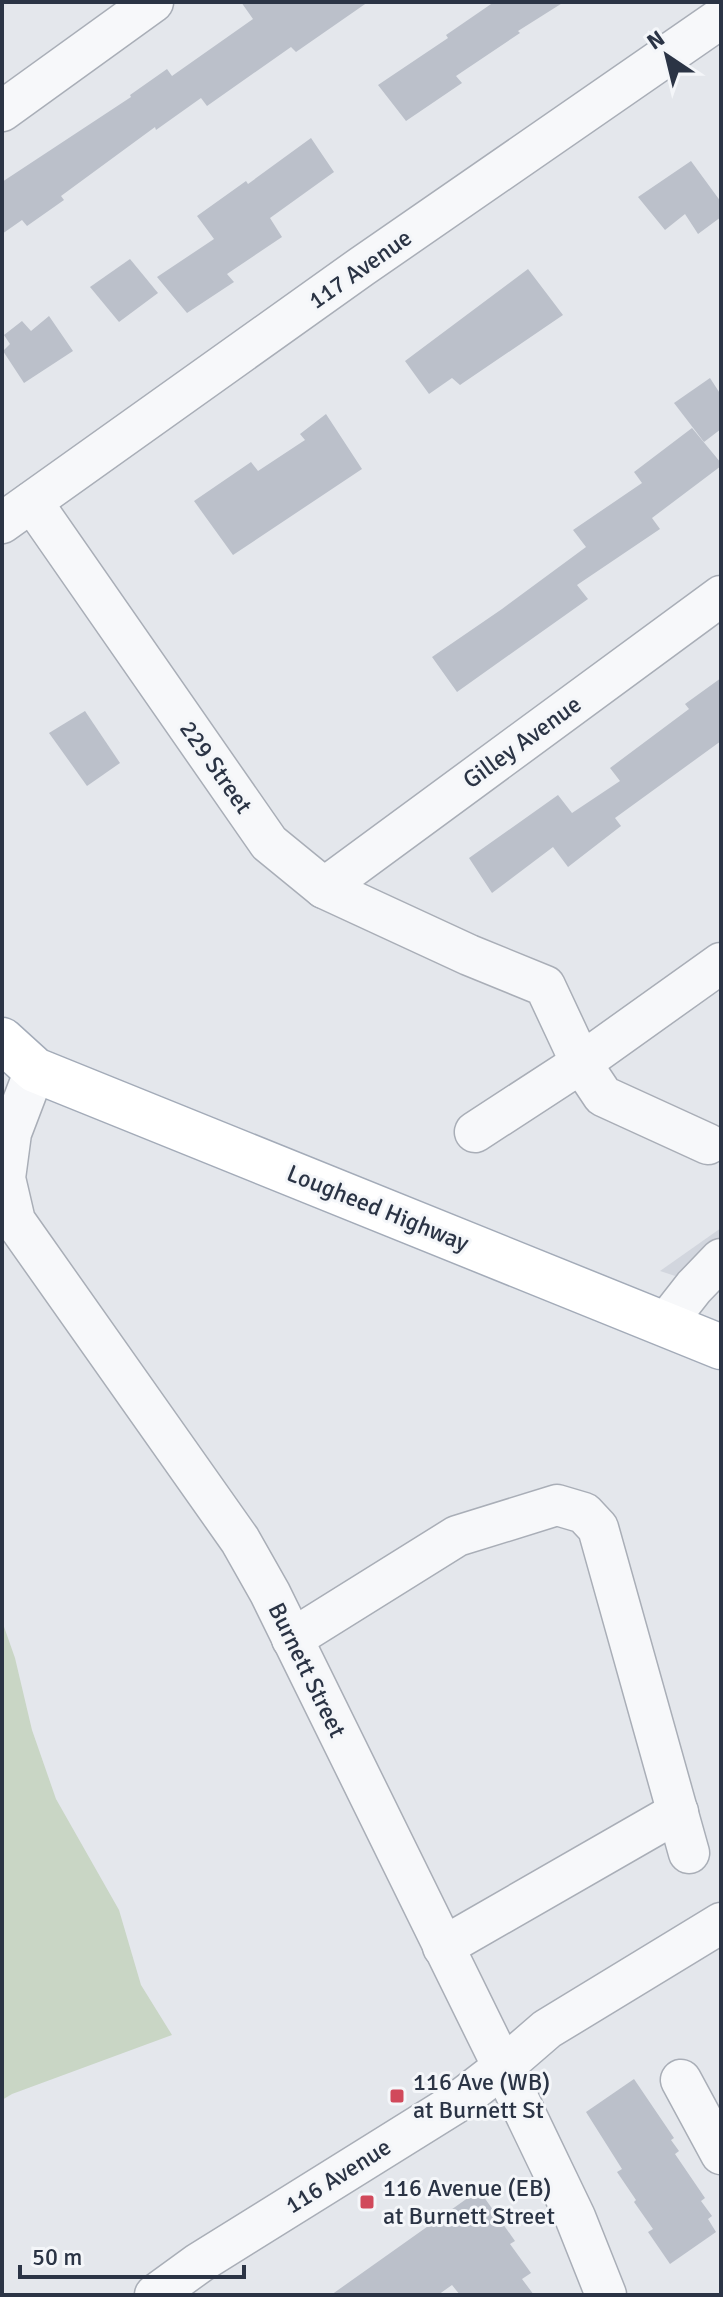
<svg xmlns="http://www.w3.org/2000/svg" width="723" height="2297" viewBox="0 0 723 2297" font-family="Signika,sans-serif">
  <rect width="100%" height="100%" fill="#e4e7ec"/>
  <polygon fill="#d2d6de" points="721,1228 721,1291 660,1271"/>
  <polygon fill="#c9d6c5" points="2,1621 15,1658 32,1730 56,1799 119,1910 141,1985 172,2035 12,2094 2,2100"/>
  <g fill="#bbc0ca">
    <polygon points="241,2 368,2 296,52 291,47 207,106 201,98 156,130 155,127 61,196 64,200 27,226 22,220 2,234 2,182 131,97 130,95 167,69 172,76 253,19"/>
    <polygon points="494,2 564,2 518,31 520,33 456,76 462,83 406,121 378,85 448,38 446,35"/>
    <polygon points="311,138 334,172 270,218 282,237 227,274 234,282 187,313 157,277 214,239 197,216 246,181 248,184"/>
    <polygon points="691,161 721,202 721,217 698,234 685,214 665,230 638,197"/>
    <polygon points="130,259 158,293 119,322 90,287"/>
    <polygon points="528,269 563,315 460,385 452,378 429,394 405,361"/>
    <polygon points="49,316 73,351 24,383 3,351 10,344 4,335 22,321 31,331"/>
    <polygon points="710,378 721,395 721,429 704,442 674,403"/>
    <polygon points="326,414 362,469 233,555 194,501 251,462 258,471 305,440 300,434"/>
    <polygon points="692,428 721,463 721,466 652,518 660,529 577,585 588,599 457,692 432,657 502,609 586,547 573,530 642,483 634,472"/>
    <polygon points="721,678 721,741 615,818 621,826 568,867 553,847 492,893 469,858 558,795 572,813 620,781 610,768 689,709 685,704"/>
    <polygon points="85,711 120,763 87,786 49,733"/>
    <polygon points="634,2079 674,2138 671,2140 679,2151 675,2154 705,2198 701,2201 712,2216 708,2219 716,2232 670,2264 648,2232 653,2229 634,2202 636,2200 617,2172 622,2169 586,2112"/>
    <polygon points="479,2190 515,2241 510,2244 531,2273 522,2279 534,2295 460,2295 452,2285 438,2295 331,2295"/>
  </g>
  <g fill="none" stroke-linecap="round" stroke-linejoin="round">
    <g stroke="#a9aeb7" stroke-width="43">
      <g id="minor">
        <polyline points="2,111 153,2"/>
        <polyline points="32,502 269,843 324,888 469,955 545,986 581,1063 721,963"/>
        <polyline points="2,523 361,267 721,18"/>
        <polyline points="324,888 721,596"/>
        <polyline points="35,1070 11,1133 5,1178 15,1221 240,1540 270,1593 503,2067 575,2217 606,2295"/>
        <polyline points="475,1132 581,1063 603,1096 708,1144"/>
        <polyline points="665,1324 694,1287 721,1259"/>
        <polyline points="292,1639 457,1536 557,1505 584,1513 598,1528 689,1853"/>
        <polyline points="443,1947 678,1812"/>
        <polyline points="681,2080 721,2154"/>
        <polyline points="155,2295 199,2263 459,2101 503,2067 547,2029 721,1923"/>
      </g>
    </g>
    <g stroke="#a3abb8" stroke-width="47">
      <polyline id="major" points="2,1040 35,1070 721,1347"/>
    </g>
    <use href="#minor" stroke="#f7f8fa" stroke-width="40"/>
    <use href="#major" stroke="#fff" stroke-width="44"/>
  </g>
  <g fill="#d1495b" stroke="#f4f6f9" stroke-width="3">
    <rect x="389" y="2088" width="16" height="16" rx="4"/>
    <rect x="359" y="2194" width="16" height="16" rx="4"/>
  </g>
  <g text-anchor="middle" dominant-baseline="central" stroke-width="6" stroke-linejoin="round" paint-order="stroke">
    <g font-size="24" fill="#2b3445" stroke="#f4f6f9">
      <text transform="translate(360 269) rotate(-35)">117 Avenue</text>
      <text transform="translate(522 742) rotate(-36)">Gilley Avenue</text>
      <text transform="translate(216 767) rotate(55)">229 Street</text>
      <text transform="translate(378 1208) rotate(22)">Lougheed Highway</text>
      <text transform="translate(307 1670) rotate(64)">Burnett Street</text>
      <text transform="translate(338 2176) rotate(-32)">116 Avenue</text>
    </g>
    <g font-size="24" fill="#2b3445" stroke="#f4f6f9" text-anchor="start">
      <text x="413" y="2082">116 Ave (WB)<tspan x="413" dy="28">at Burnett St</tspan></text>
      <text x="383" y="2188">116 Avenue (EB)<tspan x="383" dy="28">at Burnett Street</tspan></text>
    </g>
  </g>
  <rect width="723" height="2297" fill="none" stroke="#2b3445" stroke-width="8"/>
  <g transform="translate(667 56) rotate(325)" stroke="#f4f6f9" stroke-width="6" paint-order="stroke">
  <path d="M0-6L14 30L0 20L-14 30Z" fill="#2b3445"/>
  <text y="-12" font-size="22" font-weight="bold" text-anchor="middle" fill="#2b3445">N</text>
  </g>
  <path d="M20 2265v12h224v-12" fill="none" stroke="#2b3445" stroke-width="4"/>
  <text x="32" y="2265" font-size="24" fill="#2b3445" stroke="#f4f6f9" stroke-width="6" paint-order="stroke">50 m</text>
</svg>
